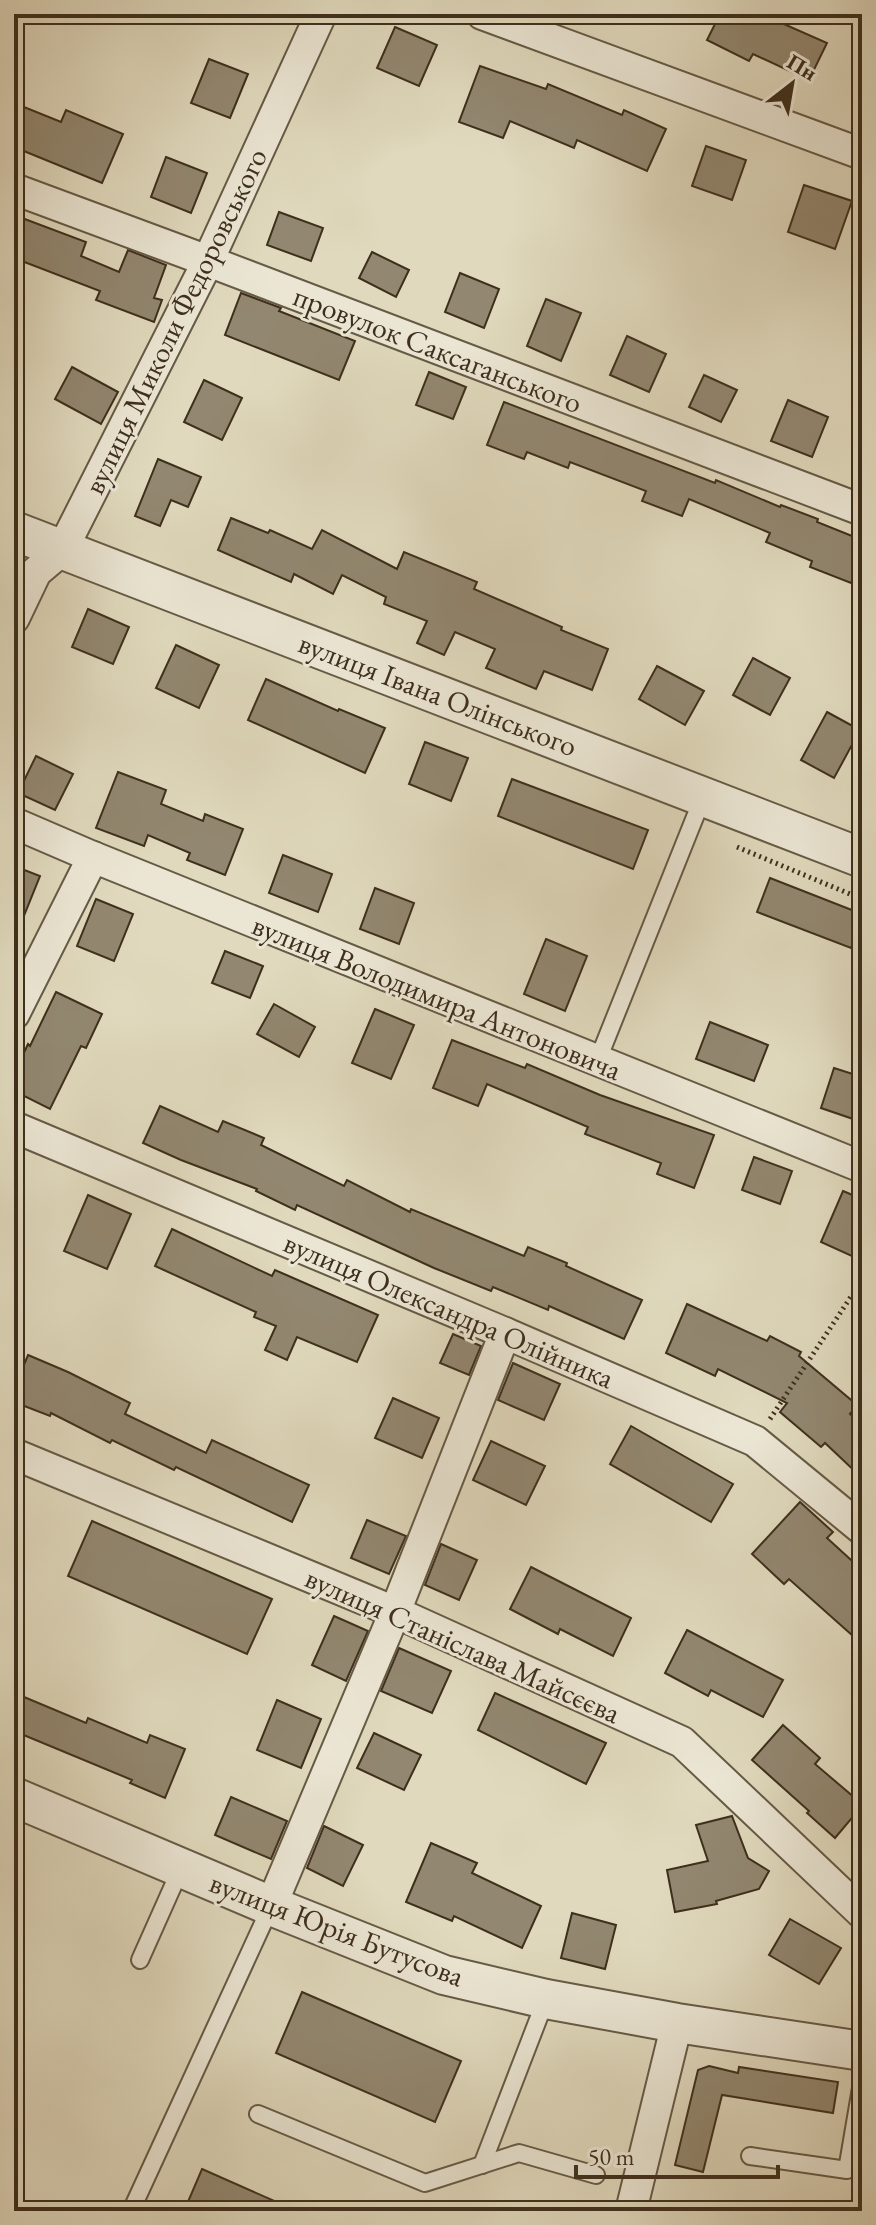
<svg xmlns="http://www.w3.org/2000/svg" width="876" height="2225" viewBox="0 0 876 2225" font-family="'EB Garamond',serif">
  <rect width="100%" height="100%" fill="#e0d9bd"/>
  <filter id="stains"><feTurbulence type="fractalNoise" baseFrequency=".0025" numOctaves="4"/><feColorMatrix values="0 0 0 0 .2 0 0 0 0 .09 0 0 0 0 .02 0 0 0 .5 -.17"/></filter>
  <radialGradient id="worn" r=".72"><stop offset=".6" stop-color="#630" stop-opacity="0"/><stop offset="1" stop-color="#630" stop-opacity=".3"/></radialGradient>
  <g fill="#928770" stroke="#3e2f1d" stroke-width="2">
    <polygon points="720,14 761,14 827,43 809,80 753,54 749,61 707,40"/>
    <polygon points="395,27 437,45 419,86 377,68"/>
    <polygon points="209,59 248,74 230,118 191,103"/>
    <polygon points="480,66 546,89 548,84 622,115 624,110 666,129 647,171 577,140 574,148 510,121 503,138 459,122"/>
    <polygon points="14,103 61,122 66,110 123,134 102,183 14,147"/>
    <polygon points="706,146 746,160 732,200 692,186"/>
    <polygon points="166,157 207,173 191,213 151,197"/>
    <polygon points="804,185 852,201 835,249 788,232"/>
    <polygon points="279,212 323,228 311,261 267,245"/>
    <polygon points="14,215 86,242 81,256 119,272 128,250 166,265 154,298 162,300 154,322 96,300 100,291 14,258"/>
    <polygon points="372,252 409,270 396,297 359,278"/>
    <polygon points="460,273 499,289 484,328 445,312"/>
    <polygon points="241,293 281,308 279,311 355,341 339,380 225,335"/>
    <polygon points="546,299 581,313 561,361 527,346"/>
    <polygon points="627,336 666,354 649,392 610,375"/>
    <polygon points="72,367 118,392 101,424 55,399"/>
    <polygon points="429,372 466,387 453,419 416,405"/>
    <polygon points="704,375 737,390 721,422 689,407"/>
    <polygon points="204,380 242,398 222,440 184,422"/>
    <polygon points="788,400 828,417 812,457 771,441"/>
    <polygon points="504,402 715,483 716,480 780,507 781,505 818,519 817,522 862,540 862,555 851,583 810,567 812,561 766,542 770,533 689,499 682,516 642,501 646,491 570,462 568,468 527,452 524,459 487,445"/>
    <polygon points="158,459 201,477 188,507 171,500 160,526 135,516"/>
    <polygon points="231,518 268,533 270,530 312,549 322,530 397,569 404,552 477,582 474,589 562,627 561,630 608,649 592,690 544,671 536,689 486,668 495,649 455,632 444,655 417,643 427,621 384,604 386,597 342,575 333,594 294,574 291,582 218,550"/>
    <polygon points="88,609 129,627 113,664 72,647"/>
    <polygon points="176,645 219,665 199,708 156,688"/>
    <polygon points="753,658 790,678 770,715 733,695"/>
    <polygon points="657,666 704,691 685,725 639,699"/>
    <polygon points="266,679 338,711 339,709 385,728 365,773 248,720"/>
    <polygon points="827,712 860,730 834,778 801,760"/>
    <polygon points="425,742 468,758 451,801 409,784"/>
    <polygon points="36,756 73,774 55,810 18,793"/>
    <polygon points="118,772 166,790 161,804 203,821 205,814 243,829 225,875 187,860 190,853 148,835 144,846 96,828"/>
    <polygon points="512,779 648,830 633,869 498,816"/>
    <polygon points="283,855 332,874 318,912 269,893"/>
    <polygon points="14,866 40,876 15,938 14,938"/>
    <polygon points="770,878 862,914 862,920 851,948 757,912"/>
    <polygon points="375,888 414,903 399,944 360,929"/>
    <polygon points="96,899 133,914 114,961 77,946"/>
    <polygon points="546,939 587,956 565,1011 524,994"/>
    <polygon points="225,951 263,966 250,998 212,983"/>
    <polygon points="56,992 102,1014 86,1048 81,1046 50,1109 14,1091 14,1074 28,1044 30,1046"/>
    <polygon points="274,1004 315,1027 299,1057 257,1034"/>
    <polygon points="375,1009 414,1025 391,1079 352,1063"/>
    <polygon points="710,1022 768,1045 754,1081 696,1059"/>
    <polygon points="452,1040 525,1068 527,1064 600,1095 714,1135 694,1188 657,1174 661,1163 585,1134 588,1127 487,1084 478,1106 433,1088"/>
    <polygon points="834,1068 862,1077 862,1122 821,1108"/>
    <polygon points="160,1106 218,1132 223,1121 264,1138 261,1145 344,1186 347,1180 410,1212 411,1209 524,1256 528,1247 567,1263 566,1266 642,1300 624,1339 549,1306 548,1310 493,1287 491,1291 434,1268 297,1205 295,1210 256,1191 257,1189 181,1160 143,1143"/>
    <polygon points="754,1157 792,1171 780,1204 742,1190"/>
    <polygon points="843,1191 862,1199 862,1240 854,1257 821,1242"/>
    <polygon points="88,1195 131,1214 107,1269 64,1251"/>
    <polygon points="172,1229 272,1276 275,1270 378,1315 357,1362 297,1337 287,1360 265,1350 276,1326 254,1317 256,1312 155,1266"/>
    <polygon points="687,1304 767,1341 770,1336 801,1352 799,1356 857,1405 850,1414 862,1425 862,1478 825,1443 821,1447 780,1412 787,1403 718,1369 715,1376 666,1353"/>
    <polygon points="453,1334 481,1346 469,1375 440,1363"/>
    <polygon points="28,1355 68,1372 130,1403 125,1414 206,1453 212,1440 309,1485 292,1522 176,1467 174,1470 112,1440 110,1443 51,1413 50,1416 14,1402 14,1389"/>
    <polygon points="513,1363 560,1384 544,1420 498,1400"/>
    <polygon points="393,1398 439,1418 422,1458 375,1438"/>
    <polygon points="631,1426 733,1484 711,1522 610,1464"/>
    <polygon points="491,1441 545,1466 526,1505 473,1480"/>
    <polygon points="800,1502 833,1532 827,1538 862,1570 862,1644 789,1579 784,1584 752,1554"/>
    <polygon points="367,1520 406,1536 389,1574 351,1558"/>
    <polygon points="92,1521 272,1599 247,1654 68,1576"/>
    <polygon points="441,1544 477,1560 459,1600 425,1585"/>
    <polygon points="531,1567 631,1618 613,1656 560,1629 558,1634 510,1609"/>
    <polygon points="334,1616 368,1631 346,1681 312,1665"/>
    <polygon points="687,1630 783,1680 763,1717 711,1690 708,1696 665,1673"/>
    <polygon points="399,1648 451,1671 432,1713 381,1691"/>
    <polygon points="495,1693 606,1743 586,1784 478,1730"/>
    <polygon points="24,1697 86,1723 88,1718 147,1743 150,1735 185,1749 165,1798 130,1783 132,1780 14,1731 14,1722"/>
    <polygon points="277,1700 321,1719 301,1768 257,1750"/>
    <polygon points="783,1725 820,1758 815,1764 862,1804 862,1806 835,1838 807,1813 809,1811 752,1760"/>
    <polygon points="374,1733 421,1755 404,1790 357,1768"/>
    <polygon points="231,1797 287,1821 271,1859 215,1835"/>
    <polygon points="732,1816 748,1858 769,1871 759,1889 716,1901 717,1904 675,1912 667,1870 708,1861 696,1825"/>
    <polygon points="324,1826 363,1845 343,1886 307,1868"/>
    <polygon points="431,1843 477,1863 472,1873 541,1906 522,1948 454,1916 452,1921 406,1902"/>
    <polygon points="572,1913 616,1925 605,1969 561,1958"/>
    <polygon points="790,1919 841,1948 819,1984 769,1955"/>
    <polygon points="302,1992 461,2061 435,2122 276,2053"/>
    <polygon points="709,2066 738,2073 739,2067 838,2082 833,2113 722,2095 703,2172 675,2165 698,2070"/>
    <polygon points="202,2169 297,2211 184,2211"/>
  </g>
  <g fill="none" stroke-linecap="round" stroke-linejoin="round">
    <g stroke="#665a45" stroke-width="20">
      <g id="service">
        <polyline points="597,1062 703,797"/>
        <polyline points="140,1960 181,1868"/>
        <polyline points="258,2114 425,2183 519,2153 596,2175"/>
        <polyline points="750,2156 847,2170 862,2082"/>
        <polyline points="482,2165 546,1999"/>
        <polyline points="131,2211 271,1906"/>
      </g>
    </g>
    <g stroke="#665a45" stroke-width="34">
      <g id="minor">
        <polyline points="482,14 862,154"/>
        <polyline points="14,189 208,261 862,510"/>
        <polyline points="14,618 36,572 62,550 208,261 321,14"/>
        <polyline points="14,823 93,857 862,1167"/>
        <polyline points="14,1014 93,857"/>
        <polyline points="14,1127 505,1333 755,1441 862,1529"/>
        <polyline points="14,1454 395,1612 682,1742 862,1913"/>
        <polyline points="271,1906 395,1612 505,1333"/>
        <polyline points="631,2211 677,2023"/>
      </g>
    </g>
    <g stroke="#665a45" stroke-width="42">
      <g id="tertiary">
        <polyline points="14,531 862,858"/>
        <polyline points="14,1797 271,1906 444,1975 546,1999 677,2023 862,2051"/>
      </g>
    </g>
    <g stroke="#3e2f1d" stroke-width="5" stroke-dasharray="2 4" stroke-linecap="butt">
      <polyline points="737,847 862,899"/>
      <polyline points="770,1419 862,1280"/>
    </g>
    <use href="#service" stroke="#ebe6d4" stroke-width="16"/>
    <use href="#minor" stroke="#ebe6d4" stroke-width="30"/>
    <use href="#tertiary" stroke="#ebe6d4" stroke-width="38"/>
  </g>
  <g text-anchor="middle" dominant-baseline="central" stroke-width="6" stroke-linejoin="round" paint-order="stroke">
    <g font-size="30" fill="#3e2f1d" stroke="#ebe6d4">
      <text transform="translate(175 321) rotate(-64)">вулиця Миколи Федоровського</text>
      <text transform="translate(438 349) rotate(21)">провулок Саксаганського</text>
      <text transform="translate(438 694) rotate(21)">вулиця Івана Олінського</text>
      <text transform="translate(437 997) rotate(22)">вулиця Володимира Антоновича</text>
      <text transform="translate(449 1310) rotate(23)">вулиця Олександра Олійника</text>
      <text transform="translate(463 1645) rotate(24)">вулиця Станіслава Майсєєва</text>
      <text transform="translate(337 1929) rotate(21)">вулиця Юрія Бутусова</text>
    </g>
  </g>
  <rect width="876" height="2225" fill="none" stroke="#e0d9bd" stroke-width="48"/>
  <rect x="16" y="16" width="844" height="2193" fill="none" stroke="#3e2f1d" stroke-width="4"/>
  <rect x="24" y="24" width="828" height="2177" fill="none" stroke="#3e2f1d" stroke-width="2"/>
  <g transform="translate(792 84) rotate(31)" stroke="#ebe6d4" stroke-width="6" paint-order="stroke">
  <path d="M0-6L14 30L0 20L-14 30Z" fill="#3e2f1d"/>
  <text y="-12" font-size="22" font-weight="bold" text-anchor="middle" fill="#3e2f1d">Пн</text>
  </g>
  <path d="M576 2165v12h202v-12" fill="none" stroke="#3e2f1d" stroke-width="4"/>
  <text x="588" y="2165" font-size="24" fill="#3e2f1d" stroke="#ebe6d4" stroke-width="6" paint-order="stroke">50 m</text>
  <rect width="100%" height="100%" filter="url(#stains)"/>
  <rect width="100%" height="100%" fill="url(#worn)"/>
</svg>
